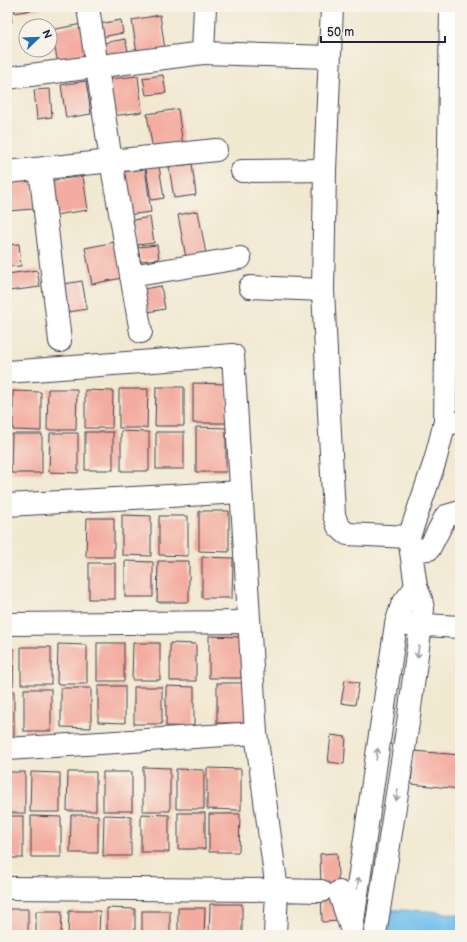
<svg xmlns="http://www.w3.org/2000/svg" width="467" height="942" viewBox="0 0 467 942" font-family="'Balsamiq Sans',sans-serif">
  <rect width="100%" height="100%" fill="#f7f3e8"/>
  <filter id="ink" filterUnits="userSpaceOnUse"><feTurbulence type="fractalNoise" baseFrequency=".025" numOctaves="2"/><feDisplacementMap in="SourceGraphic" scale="8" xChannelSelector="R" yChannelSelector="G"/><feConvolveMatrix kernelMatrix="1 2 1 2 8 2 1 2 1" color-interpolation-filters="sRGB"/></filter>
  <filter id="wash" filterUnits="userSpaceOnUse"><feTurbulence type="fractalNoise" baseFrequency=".012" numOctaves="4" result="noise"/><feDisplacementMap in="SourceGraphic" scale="16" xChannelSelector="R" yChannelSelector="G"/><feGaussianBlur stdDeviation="0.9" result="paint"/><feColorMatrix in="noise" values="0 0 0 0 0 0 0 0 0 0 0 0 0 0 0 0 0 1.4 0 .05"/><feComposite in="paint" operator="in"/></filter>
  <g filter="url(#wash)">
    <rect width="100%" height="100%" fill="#f1e8d0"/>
    <polygon fill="#71c0ec" stroke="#4a7194" points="394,910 429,911 460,915 460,935 377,935 384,911"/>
    <g id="blocks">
      <g fill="#f3ac9f">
        <polygon points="7,7 10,7 12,22 7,23"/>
        <polygon points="14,7 42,7 42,8 15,13"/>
        <polygon points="160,15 165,50 137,54 132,20"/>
        <polygon points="121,20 123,33 96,38 93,25"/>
        <polygon points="82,24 88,58 58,63 51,30"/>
        <polygon points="125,39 128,51 100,56 98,44"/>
        <polygon points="163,75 166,93 146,95 143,78"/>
        <polygon points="138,76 142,112 112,116 108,79"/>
        <polygon points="86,81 91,114 66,118 61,85"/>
        <polygon points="50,89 52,117 37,119 34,90"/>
        <polygon points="178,109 183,146 153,151 147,114"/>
        <polygon points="192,164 196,195 174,198 169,167"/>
        <polygon points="159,166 164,198 151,200 146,168"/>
        <polygon points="145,169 151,212 127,215 121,172"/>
        <polygon points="83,176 88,210 55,215 50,181"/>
        <polygon points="32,180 34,209 7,211 7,183"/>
        <polygon points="198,211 206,254 186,258 178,215"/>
        <polygon points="150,217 154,243 136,245 133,220"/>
        <polygon points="115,242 122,278 92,284 85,248"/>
        <polygon points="19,244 21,266 7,267 7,245"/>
        <polygon points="157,245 159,259 140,261 138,247"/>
        <polygon points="37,270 40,287 9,291 7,274"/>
        <polygon points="82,281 87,309 63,313 58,285"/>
        <polygon points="161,286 165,309 148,312 144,289"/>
        <polygon points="193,383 227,384 227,423 193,423"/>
        <polygon points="156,387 184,387 184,426 155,426"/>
        <polygon points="48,389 77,389 76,430 47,430"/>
        <polygon points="119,389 148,389 147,428 119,428"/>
        <polygon points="85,390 113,391 112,428 85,428"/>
        <polygon points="13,391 41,392 41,431 13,430"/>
        <polygon points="196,427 226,428 226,472 196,472"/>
        <polygon points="121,431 149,432 149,471 121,471"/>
        <rect x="85" y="432" width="28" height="38"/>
        <rect x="156" y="432" width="28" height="37"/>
        <polygon points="50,433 78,433 78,473 49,472"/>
        <polygon points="12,434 42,434 42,473 11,473"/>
        <polygon points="199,511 229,511 229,552 199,551"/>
        <polygon points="122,515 151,516 151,556 122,555"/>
        <polygon points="159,516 188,516 188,556 159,555"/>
        <polygon points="87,518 114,518 114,557 86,557"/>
        <polygon points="202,557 233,558 232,598 202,598"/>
        <polygon points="125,561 153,562 153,597 125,597"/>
        <polygon points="158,561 189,561 189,602 157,602"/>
        <rect x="89" y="563" width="26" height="36"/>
        <polygon points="209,636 241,637 241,678 209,678"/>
        <rect x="97" y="643" width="27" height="38"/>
        <polygon points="133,643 160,643 160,680 132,680"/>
        <polygon points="170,643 196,644 196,681 170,681"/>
        <polygon points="58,644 87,645 87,684 57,684"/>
        <rect x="21" y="647" width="30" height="37"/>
        <polygon points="7,649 14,649 13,686 7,686"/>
        <polygon points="345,680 359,683 355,705 341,703"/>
        <rect x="217" y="683" width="29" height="40"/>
        <polygon points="98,686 125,686 125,723 98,722"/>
        <polygon points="166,686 194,687 194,727 166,726"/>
        <rect x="134" y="687" width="28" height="37"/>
        <polygon points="61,688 91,688 91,728 61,727"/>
        <rect x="24" y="689" width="27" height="42"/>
        <rect x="7" y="691" width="7" height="47"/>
        <polygon points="331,735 346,737 344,764 328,762"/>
        <polygon points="414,751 460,755 460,789 411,784"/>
        <polygon points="143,767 170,768 170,811 143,811"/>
        <polygon points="207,768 241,769 241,810 207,809"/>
        <polygon points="176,769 204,770 204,809 176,809"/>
        <rect x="7" y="772" width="18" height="41"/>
        <polygon points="31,772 60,773 60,812 30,812"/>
        <polygon points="68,772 96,772 96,811 67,811"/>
        <rect x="103" y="772" width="29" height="39"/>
        <rect x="178" y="813" width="27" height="36"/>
        <polygon points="141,814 169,815 169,852 141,852"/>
        <polygon points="209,814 240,814 239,852 209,852"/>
        <polygon points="71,815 98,815 98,853 70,853"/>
        <polygon points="104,815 131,816 131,856 103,856"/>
        <rect x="7" y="816" width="16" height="42"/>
        <polygon points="31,816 61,817 61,857 31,857"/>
        <polygon points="337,853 340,921 322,922 320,854"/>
        <polygon points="210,904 242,904 242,935 209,935"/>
        <polygon points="107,908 135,909 135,935 107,935"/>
        <polygon points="178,908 205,908 204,935 178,935"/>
        <rect x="7" y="909" width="21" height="26"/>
        <polygon points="36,911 62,911 61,935 36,935"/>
        <polygon points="69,911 100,911 99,935 68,935"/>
        <rect x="142" y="911" width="28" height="24"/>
      </g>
    </g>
  </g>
  <g filter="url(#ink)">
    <use href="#blocks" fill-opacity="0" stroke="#414051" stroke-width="1"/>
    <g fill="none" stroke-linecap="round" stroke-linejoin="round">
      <g stroke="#414051" stroke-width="24">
        <g id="minor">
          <polyline points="88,7 111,161 141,332"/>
          <polyline points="205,7 203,53 329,57"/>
          <polyline points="332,7 325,170 323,290 334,515 338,526 347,534 409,537"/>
          <polyline points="451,7 445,422 460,423"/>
          <polyline points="7,78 203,53"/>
          <polyline points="40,169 60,341"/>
          <polyline points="242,171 325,170"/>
          <polyline points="7,172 216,150"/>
          <polyline points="131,276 240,258"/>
          <polyline points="250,287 323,290"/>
          <polyline points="7,372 233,355 256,733 277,890 7,888"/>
          <polyline points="7,505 241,492"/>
          <polyline points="411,550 429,549 446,516 460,512"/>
          <polyline points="7,624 249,622"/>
          <polyline points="407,624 460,627"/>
          <polyline points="7,749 256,733"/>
          <polyline points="339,892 350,925"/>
          <polyline points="275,935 277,890 321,891"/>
          <polyline points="351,935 396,624 402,605 416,587"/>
          <polyline points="375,935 408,723 423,609 421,599 416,587 409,537 435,461 445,422"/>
        </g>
      </g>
      <use href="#minor" stroke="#fff" stroke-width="22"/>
    </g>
    <defs><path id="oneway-shaft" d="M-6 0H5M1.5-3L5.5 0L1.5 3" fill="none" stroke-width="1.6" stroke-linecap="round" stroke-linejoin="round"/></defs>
    <g stroke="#9c9ca7">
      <use href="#oneway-shaft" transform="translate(418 652) rotate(98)"/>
      <use href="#oneway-shaft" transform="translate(377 754) rotate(-82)"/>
      <use href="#oneway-shaft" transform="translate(397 795) rotate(99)"/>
      <use href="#oneway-shaft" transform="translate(358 883) rotate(-82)"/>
    </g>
  </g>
  <rect width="467" height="942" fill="none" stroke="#f7f3e8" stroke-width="24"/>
  <g transform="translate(38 38) rotate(67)"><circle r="19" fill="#f7f3e8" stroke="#a29fa3"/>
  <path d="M0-3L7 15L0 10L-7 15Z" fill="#1f6fb2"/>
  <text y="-6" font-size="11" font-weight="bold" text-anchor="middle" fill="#22223b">N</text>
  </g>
  <path d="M321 36v6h124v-6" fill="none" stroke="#22223b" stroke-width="2"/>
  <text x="327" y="36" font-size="12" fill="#22223b" stroke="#f7f3e8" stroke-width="3" paint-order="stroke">50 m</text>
</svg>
